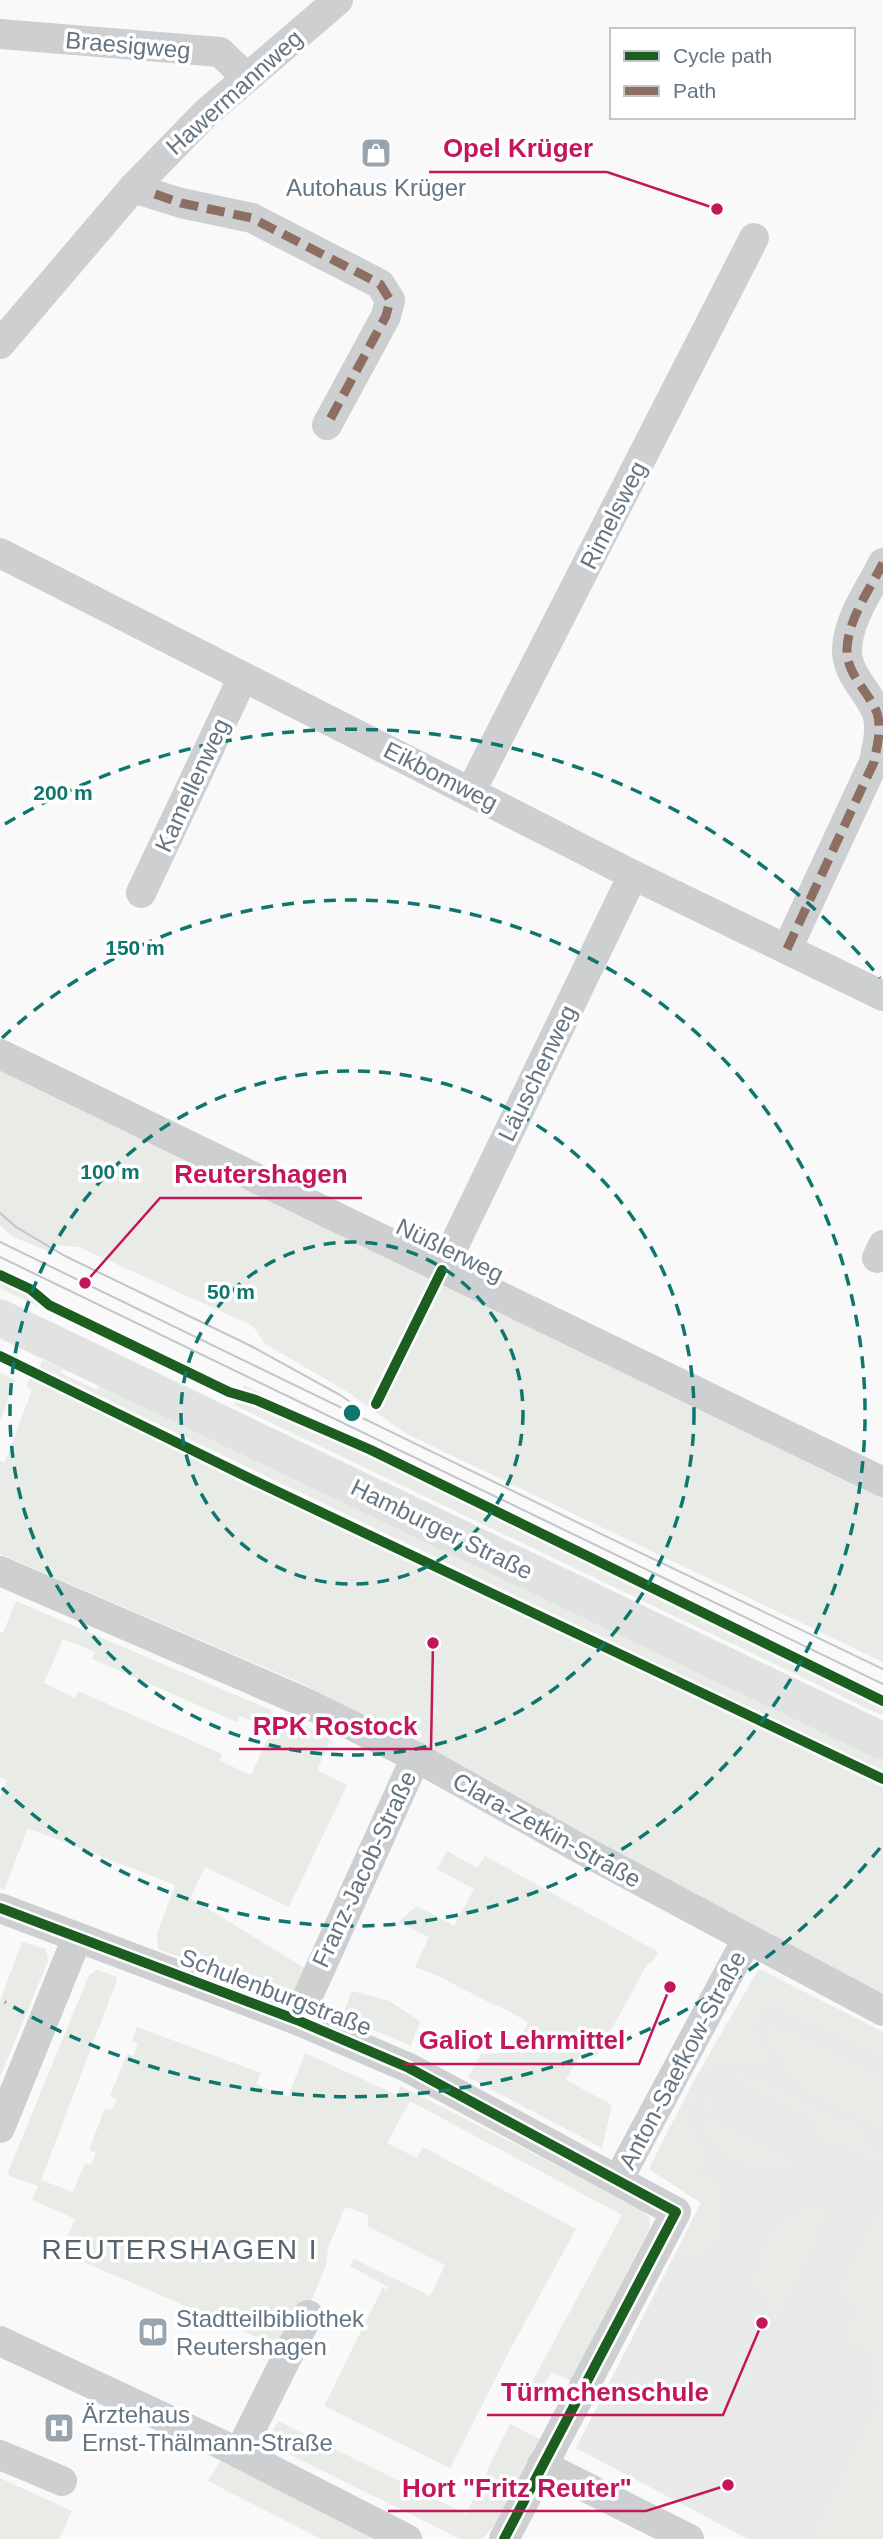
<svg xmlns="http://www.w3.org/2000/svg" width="883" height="2539" viewBox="0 0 883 2539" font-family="Arial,sans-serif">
  <rect width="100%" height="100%" fill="#f9f9f9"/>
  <g fill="#e8e9e9">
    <polygon points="0,1203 25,1225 54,1245 48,1251 13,1237 0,1225"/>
    <polygon points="759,1969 883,2032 883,2394 813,2539 748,2539 576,2448 701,2203 649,2169 692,2084"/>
  </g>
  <g fill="#e8ebe6">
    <polygon points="0,1054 883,1482 883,1662 407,1434 346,1391 265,1344 253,1326 79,1247 54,1245 25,1226 0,1203"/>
    <polygon points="0,1278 32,1293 41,1302 39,1307 0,1288"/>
    <polygon points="43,1360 63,1369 61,1373 97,1390 99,1386 883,1761 883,1772 39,1367"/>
    <polygon points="0,1372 15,1380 0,1421"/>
    <polygon points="30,1377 883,1784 883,1997 585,1838 518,1796 430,1748 301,1683 0,1554 0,1461 5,1462 32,1390 26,1386"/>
    <polygon points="244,1385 883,1692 883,1697 261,1398 240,1393"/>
    <polygon points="236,1400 253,1402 330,1438 883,1702 883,1716 234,1405"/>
    <polygon points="16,1601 273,1711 265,1727 240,1716 237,1722 92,1659 95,1652 63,1639 44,1683 75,1698 78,1691 222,1754 220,1761 251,1775 279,1713 331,1739 317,1770 347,1785 289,1907 205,1867 190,1898 316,1975 305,2003 158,1949 157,1934 175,1885 28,1828 4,1890 0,1888 0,1798 7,1780 0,1777 0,1632 3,1633"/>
    <polygon points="447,1851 477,1868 485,1856 658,1952 651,1964 648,1963 596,2057 583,2050 566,2080 612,2105 602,2148 468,2077 481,2054 513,2053 528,2022 497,2005 496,2006 440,1977 415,1967 429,1937 398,1922 417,1906 454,1926 474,1889 437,1869"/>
    <polygon points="22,1942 46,1949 48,1961 0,2077 0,2001"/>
    <polygon points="759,1969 883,2032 883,2058 769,2004 754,2025 771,2062 758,2067 721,2063 704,2078 697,2076"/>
    <polygon points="97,1970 117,1977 117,1980 41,2180 73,2192 85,2163 91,2165 96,2153 89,2150 105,2108 112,2110 117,2099 110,2096 127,2054 133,2056 138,2044 132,2041 137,2027 261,2073 256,2084 288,2097 305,2053 397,2095 401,2086 640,2208 650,2218 649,2229 571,2381 551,2372 544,2387 532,2382 622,2215 410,2101 387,2143 417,2158 423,2147 576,2229 512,2346 450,2468 324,2406 383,2287 386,2290 388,2287 350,2266 354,2259 430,2296 445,2265 367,2226 369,2215 345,2207 328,2248 326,2266 286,2360 268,2342 220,2321 222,2317 210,2312 208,2316 61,2252 75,2219 32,2200 38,2186 10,2176 8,2172 89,1975"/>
    <polygon points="352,1991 389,2001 420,2021 411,2046 342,2017"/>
    <polygon points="765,2021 883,2077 883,2130 802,2091 790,2078 769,2041 763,2026"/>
    <polygon points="733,2073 747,2076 857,2126 868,2139 872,2157 883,2151 883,2166 814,2134 819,2122 729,2079"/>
    <path d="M689,2090l8,4c-15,33 -7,28 9,56l-7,23 23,14c3,33 3,76 -44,64l23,-49 -52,-33z"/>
    <path d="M706,2097l7,2 -8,17 95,46 -14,7c-15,-5 -14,-1 -27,0 -20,2 -59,-29 -59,-51 0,-6 4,-15 6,-21z"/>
    <polygon points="883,2198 883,2539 813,2539 879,2402 869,2390 874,2375 869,2351 844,2342 859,2305 837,2295"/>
    <path d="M832,2203l-58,121c3,-16 -10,-29 -20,-40 5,-31 22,-69 55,-78 7,-2 16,-2 23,-3z"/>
    <polygon points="742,2350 760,2356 739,2400 740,2383 736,2356"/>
    <polygon points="278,2421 466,2514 510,2424 541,2440 492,2528 482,2539 460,2539 265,2442"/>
    <polygon points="229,2448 407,2539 321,2539 208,2481"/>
    <polygon points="0,2478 72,2511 59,2539 0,2539"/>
  </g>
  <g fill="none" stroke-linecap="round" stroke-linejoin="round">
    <g stroke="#cecfd0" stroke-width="30">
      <polyline points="0,34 220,52 246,77"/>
      <polyline points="133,188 181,203 252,218 380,284 390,300 386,316 327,425"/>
      <polyline points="0,344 133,188 205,114 338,0"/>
      <polyline points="0,553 633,875 883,996"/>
      <polyline points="471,791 754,238"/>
      <polyline points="141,893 243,677"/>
      <path d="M787,949l87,-187c3,-16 8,-33 3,-49 -8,-21 -31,-39 -30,-64 1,-30 23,-60 36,-86"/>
      <polyline points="0,1054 883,1482"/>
      <polyline points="877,1258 883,1245"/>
      <polyline points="442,1270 633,875"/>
      <polyline points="0,1571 306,1703 416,1757 577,1847 883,2011"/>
      <polyline points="0,1908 297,2020 409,2068 676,2212 504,2539"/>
      <polyline points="297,2020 416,1757"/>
      <polyline points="0,2128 77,1938"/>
      <polyline points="618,2180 747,1939"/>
      <polyline points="0,2341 229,2448 407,2539"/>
      <polyline points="239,2453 308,2315"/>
      <polyline points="0,2455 62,2481"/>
      <polyline points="542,2465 689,2539"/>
    </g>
    <polyline stroke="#e1e2e2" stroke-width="37" points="0,1318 883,1741"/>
    <g stroke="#c3c5c6" stroke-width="2">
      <polyline points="0,1213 16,1227 65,1256 251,1346 340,1395 362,1410"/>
      <path d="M0,1242c293,144 588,286 883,427"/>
      <polyline points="0,1257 883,1684"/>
    </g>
    <g stroke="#8d6e63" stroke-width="9" stroke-dasharray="18 9" stroke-linecap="butt">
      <polyline points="155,194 181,203 252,218 380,284 390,300 386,316 327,425"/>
      <path d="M787,949l87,-187c3,-16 8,-33 3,-49 -8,-21 -31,-39 -30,-64 1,-30 23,-60 36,-86"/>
    </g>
    <g stroke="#fff" stroke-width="15">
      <g id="cycleway">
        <polyline points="0,1275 30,1289 49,1305 229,1392 256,1400 371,1450 883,1701"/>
        <polyline points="0,1356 253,1480 883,1779"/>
        <polyline points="376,1404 442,1270"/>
        <polyline points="0,1908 297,2020 409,2068 676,2212 504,2539"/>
      </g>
    </g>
    <use href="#cycleway" stroke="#1b5e20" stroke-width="10"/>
  </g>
  <g fill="none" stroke="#0f766e" stroke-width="3.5" stroke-dasharray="12 9">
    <circle cx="352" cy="1413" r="171"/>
    <circle cx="352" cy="1413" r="342"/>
    <path d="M2 1038A513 513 0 1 1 2 1788"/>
    <path d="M880 1848A684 684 0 0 1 5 2002M5 824A684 684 0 0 1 880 978"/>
  </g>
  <defs>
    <g id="shop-square" transform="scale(1.575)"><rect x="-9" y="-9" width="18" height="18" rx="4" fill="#99a4ac" stroke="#fff"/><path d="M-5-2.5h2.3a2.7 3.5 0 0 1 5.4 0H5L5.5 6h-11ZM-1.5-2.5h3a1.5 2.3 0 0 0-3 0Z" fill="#fff"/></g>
    <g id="library-square" transform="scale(1.575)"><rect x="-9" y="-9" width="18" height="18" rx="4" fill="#99a4ac" stroke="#fff"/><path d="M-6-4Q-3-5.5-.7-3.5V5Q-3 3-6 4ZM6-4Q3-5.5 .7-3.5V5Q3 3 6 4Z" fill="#fff"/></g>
    <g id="hospital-square" transform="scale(1.575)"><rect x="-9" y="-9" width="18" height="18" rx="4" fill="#99a4ac" stroke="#fff"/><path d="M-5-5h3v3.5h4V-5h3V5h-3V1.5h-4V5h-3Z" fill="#fff"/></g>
  </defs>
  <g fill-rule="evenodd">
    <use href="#shop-square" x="376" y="153"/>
    <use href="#library-square" x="153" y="2332"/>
    <use href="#hospital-square" x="59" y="2428"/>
  </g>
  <g text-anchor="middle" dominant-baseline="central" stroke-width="7" stroke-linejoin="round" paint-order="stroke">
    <g font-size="24" fill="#657683" stroke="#fff">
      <text transform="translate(128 45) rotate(5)">Braesigweg</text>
      <text transform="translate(234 92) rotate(-42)">Hawermannweg</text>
      <text transform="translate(613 515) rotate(-63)">Rimelsweg</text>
      <text transform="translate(441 776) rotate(27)">Eikbomweg</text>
      <text transform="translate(192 785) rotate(-65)">Kamellenweg</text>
      <text transform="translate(537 1073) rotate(-64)">Läuschenweg</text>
      <text transform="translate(450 1250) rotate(26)">Nüßlerweg</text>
      <text transform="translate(442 1529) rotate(26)">Hamburger Straße</text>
      <text transform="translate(547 1830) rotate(29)">Clara-Zetkin-Straße</text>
      <text transform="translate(364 1869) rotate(-65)">Franz-Jacob-Straße</text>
      <text transform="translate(276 1992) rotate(21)">Schulenburgstraße</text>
      <text transform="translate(682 2060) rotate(-62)">Anton-Saefkow-Straße</text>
    </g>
    <g font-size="24" fill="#657683" stroke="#fff" text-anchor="start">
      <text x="376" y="187" text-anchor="middle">Autohaus Krüger</text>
      <text x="176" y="2318">Stadtteilbibliothek<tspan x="176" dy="28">Reutershagen</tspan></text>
      <text x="82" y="2414">Ärztehaus<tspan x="82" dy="28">Ernst-Thälmann-Straße</tspan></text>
    </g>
    <g font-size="28" letter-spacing="2" fill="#57646e" stroke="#fff">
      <text x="180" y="2249">REUTERSHAGEN I</text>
    </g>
  </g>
  <circle cx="352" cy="1413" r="10" fill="#0f766e" stroke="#fff" stroke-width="3.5"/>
  <g font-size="21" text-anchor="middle" font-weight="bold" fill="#0f766e" stroke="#fff" stroke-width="7" stroke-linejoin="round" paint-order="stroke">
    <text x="63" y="800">200 m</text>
    <text x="135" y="955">150 m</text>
    <text x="110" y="1179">100 m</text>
    <text x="231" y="1299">50 m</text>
  </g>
  <path fill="none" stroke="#c2185b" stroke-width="2.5" d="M717 209L607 172H429M85 1283L160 1198H362M433 1643L431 1749H239M670 1987L639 2064H404M762 2323L723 2415H487M728 2485L646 2511H388"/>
  <g fill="#c2185b" stroke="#fff" stroke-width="2.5">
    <circle cx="717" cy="209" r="7"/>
    <circle cx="85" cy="1283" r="7"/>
    <circle cx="433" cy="1643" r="7"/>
    <circle cx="670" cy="1987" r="7"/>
    <circle cx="762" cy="2323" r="7"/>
    <circle cx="728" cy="2485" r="7"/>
  </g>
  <g font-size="26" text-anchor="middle" font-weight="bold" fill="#c2185b" stroke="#fff" stroke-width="7" stroke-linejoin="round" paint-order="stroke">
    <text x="518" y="157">Opel Krüger</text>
    <text x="261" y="1183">Reutershagen</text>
    <text x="335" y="1735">RPK Rostock</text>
    <text x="522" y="2049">Galiot Lehrmittel</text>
    <text x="605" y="2401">Türmchenschule</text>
    <text x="517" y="2497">Hort "Fritz Reuter"</text>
  </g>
  <rect x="610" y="28" width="245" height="91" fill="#ffffff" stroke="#c1c8cd" stroke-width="2"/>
  <rect x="624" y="51" width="35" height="10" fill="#1b5e20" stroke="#c1c8cd" stroke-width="2"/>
  <text x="673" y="63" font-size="21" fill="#657683">Cycle path</text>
  <rect x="624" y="86" width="35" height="10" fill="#8d6e63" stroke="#c1c8cd" stroke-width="2"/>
  <text x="673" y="98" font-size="21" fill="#657683">Path</text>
</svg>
